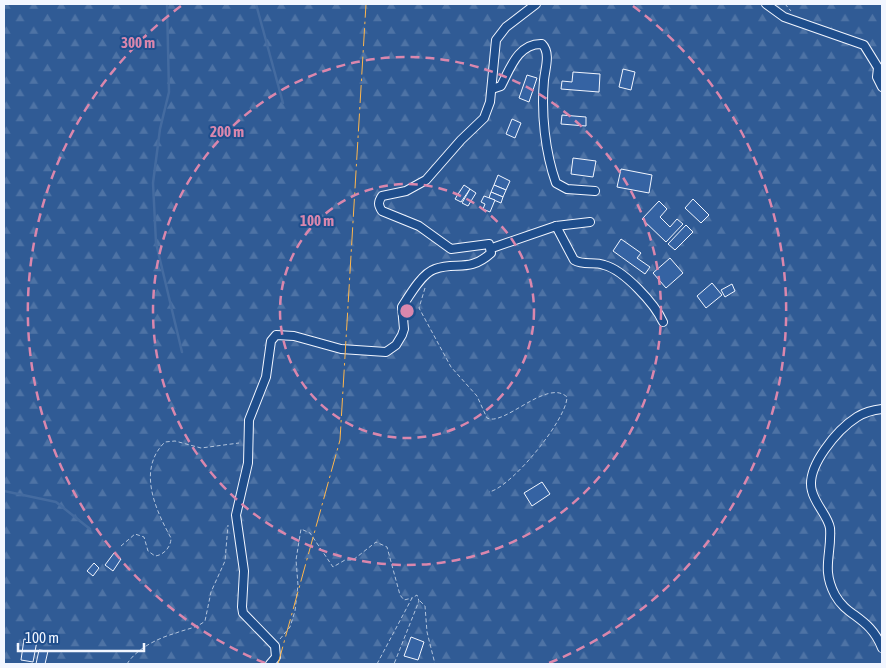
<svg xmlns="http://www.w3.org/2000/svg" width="886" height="668" viewBox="0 0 886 668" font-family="'Asap Condensed',sans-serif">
  <defs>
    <pattern id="forest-firs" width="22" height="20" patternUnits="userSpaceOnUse" patternTransform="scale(1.25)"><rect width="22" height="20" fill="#305b95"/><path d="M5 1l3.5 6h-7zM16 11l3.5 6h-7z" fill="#4e73a5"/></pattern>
  </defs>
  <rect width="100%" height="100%" fill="#1f4e8c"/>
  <rect fill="url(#forest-firs)" stroke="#a8bbd7" x="4" y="4" width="878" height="660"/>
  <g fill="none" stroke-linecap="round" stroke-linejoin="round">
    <g stroke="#446ba0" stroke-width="2.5">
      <polyline points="167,4 169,92 160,129 153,183 156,243 182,352"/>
      <polyline points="256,4 283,103"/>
      <polyline points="4,491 56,502 90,529"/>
    </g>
  </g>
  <g fill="#3563a3" stroke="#f2f6ff">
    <polygon points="623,69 635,72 631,90 619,87"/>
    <polygon points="573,72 600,74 599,92 561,89 562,81 572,82"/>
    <polygon points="527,75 537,78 529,102 519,98"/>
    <polygon points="562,115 586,117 586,126 561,124"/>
    <polygon points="512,119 521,123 515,138 506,134"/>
    <polygon points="573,158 596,161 593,177 571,174"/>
    <polygon points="621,169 652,175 649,193 617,187"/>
    <polygon points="498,175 510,181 506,190 494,185"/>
    <polygon points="464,185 470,189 461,202 455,199"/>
    <polygon points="494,185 506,190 503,197 491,192"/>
    <polygon points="470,189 476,193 468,206 462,203"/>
    <polygon points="491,192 503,197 501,203 489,198"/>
    <polygon points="484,196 495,200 490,212 483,209 485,204 481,202"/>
    <polygon points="693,199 709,215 701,223 685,208"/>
    <polygon points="659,201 667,209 660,217 670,227 677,219 683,224 666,242 642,219"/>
    <polygon points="686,225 693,232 675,250 668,244"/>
    <polygon points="621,239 641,253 637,258 650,267 645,274 613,251"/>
    <polygon points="670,258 683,273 666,288 653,273"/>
    <polygon points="712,283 722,295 706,308 697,296"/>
    <polygon points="732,284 735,291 725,297 721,290"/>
    <polygon points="542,482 550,494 532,506 524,493"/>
    <polygon points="114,553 121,559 113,571 105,565"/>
    <polygon points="94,563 99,568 93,576 87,571"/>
    <polygon points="411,637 424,642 418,660 404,656"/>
    <polygon points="24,639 37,641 33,662 21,660"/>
    <polygon points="39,650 48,651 45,664 36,664"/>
  </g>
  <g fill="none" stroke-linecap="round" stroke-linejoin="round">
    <g stroke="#f2f6ff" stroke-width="10">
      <g id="minor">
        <polyline points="766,4 784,17 864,45 882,74"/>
        <polyline points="878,68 877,77 882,87"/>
        <path d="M492,89l9,-3c9,-17 17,-43 41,-42 9,9 3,25 2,36 -3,33 1,72 12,103l11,6 28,2"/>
        <path d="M556,226l18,34c10,6 20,1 30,5 20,5 51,39 59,57"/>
        <polyline points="492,248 556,226 590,222"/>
        <path d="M882,409c-9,1 -17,3 -25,8 -19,12 -52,50 -45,74 3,13 16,25 18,37 2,26 -9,41 5,67 12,22 35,22 47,53"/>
        <path d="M270,664l6,-7 -1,-11 -32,-33 -1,-6 2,-36 -8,-56 12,-52 1,-43 17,-43 5,-36 5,-6 18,1 47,13 45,3 10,-7 6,-10 2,-6 -2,-22c7,-11 20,-34 33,-38 21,-8 34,4 56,-16l-2,-9 -38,5 -32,-23 -37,-15c-4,-6 -4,-9 0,-15l24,-5 20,-11 35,-40 23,-22 6,-16 6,-62 10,-13 30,-23"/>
      </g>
    </g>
    <g stroke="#b3c4dc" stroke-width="1" stroke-dasharray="4 2.5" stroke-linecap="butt">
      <polyline points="785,4 791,11"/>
      <path d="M425,288l-6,20 32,59 26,29 10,22c17,9 60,-40 80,-21 0,22 -55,90 -78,95"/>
      <path d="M121,546l14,-12 9,3 4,14 7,5c9,-1 16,-9 16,-18 -16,-29 -34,-69 -6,-96l10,-1 26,7 38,-5"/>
      <polyline points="420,601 425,606 427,632 435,664"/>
      <polyline points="280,639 290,627 295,611 298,585 296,560 301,529 310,533 333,567 345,560 353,560 376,542 387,547 400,595 404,600 412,598"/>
      <path d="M127,664c9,-15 31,-26 49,-31 10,-4 21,-5 29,-12l6,-29 14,-31 3,-36"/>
      <polyline points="377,664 412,598 417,595 419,601 394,664"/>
    </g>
    <use href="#minor" stroke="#1f4e8c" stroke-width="8"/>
    <polyline stroke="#ffb74d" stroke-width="1" stroke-dasharray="18 4 2.5 4" stroke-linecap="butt" points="278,664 340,440 366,4"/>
  </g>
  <g fill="none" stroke="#da87ad" stroke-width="2.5" stroke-dasharray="9 6">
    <circle cx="407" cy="311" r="127"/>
    <circle cx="407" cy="311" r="254"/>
    <path d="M265 663A380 380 0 0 1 181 6M633 6A380 380 0 0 1 549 663"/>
  </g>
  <circle cx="407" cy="311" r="8" fill="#da87ad" stroke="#1f4e8c" stroke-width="2.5"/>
  <g font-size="15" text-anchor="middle" font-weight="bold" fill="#da87ad" stroke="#1f4e8c" stroke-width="4" stroke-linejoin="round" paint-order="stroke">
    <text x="138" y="48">300 m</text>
    <text x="227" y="137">200 m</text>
    <text x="317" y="226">100 m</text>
  </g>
  <rect width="886" height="668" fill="none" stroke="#f2f6ff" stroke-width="10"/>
  <path d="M18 643v8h126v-8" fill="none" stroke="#f2f6ff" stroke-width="2.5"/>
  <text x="25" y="643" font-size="15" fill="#f2f6ff" stroke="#1f4e8c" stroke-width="4" paint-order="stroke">100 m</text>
</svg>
